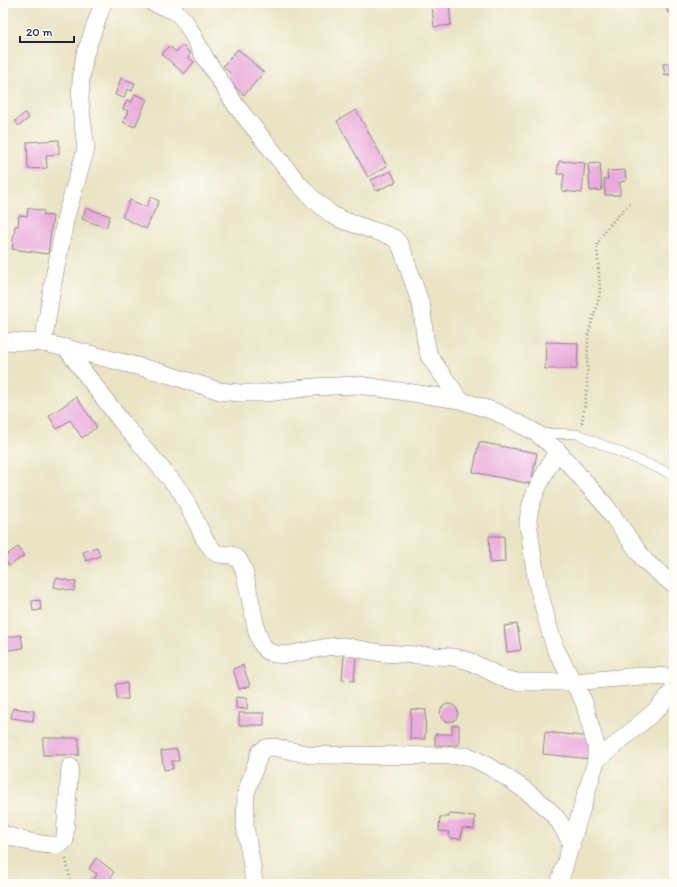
<svg xmlns="http://www.w3.org/2000/svg" width="677" height="887" viewBox="0 0 677 887" font-family="Itim,sans-serif">
  <rect width="100%" height="100%" fill="#fdfcf7"/>
  <filter id="ink" filterUnits="userSpaceOnUse"><feTurbulence type="fractalNoise" baseFrequency=".025" numOctaves="2"/><feDisplacementMap in="SourceGraphic" scale="8" xChannelSelector="R" yChannelSelector="G"/><feConvolveMatrix kernelMatrix="1 2 1 2 8 2 1 2 1" color-interpolation-filters="sRGB"/></filter>
  <filter id="wash" filterUnits="userSpaceOnUse"><feTurbulence type="fractalNoise" baseFrequency=".012" numOctaves="4" result="noise"/><feDisplacementMap in="SourceGraphic" scale="16" xChannelSelector="R" yChannelSelector="G"/><feGaussianBlur stdDeviation="0.9" result="paint"/><feColorMatrix in="noise" values="0 0 0 0 0 0 0 0 0 0 0 0 0 0 0 0 0 1.4 0 .05"/><feComposite in="paint" operator="in"/></filter>
  <g filter="url(#wash)">
    <rect width="100%" height="100%" fill="#eae4c4"/>
    <g id="blocks">
      <g fill="#eaaadc">
        <polygon points="449,3 451,25 434,27 432,4"/>
        <polygon points="665,3 674,3 674,15 673,11 668,13"/>
        <polygon points="182,45 191,54 188,57 194,62 184,74 162,54 169,46 176,52"/>
        <polygon points="238,49 264,73 244,95 225,78 230,73 223,66"/>
        <polygon points="674,63 674,74 665,75 663,64"/>
        <polygon points="121,78 135,83 132,91 127,89 124,98 115,95"/>
        <polygon points="135,94 147,99 135,127 123,122 128,111 123,109 127,100 132,102"/>
        <polygon points="3,99 5,99 7,134 3,134"/>
        <polygon points="356,110 387,166 368,177 337,121"/>
        <polygon points="25,113 29,118 19,126 15,121"/>
        <polygon points="59,140 59,154 46,155 47,168 28,169 27,142"/>
        <polygon points="559,161 585,163 582,193 562,191 564,174 557,174"/>
        <polygon points="600,163 602,190 590,191 588,164"/>
        <polygon points="625,170 626,181 620,182 620,195 605,195 604,179 608,179 607,171"/>
        <polygon points="391,171 396,182 376,191 371,180"/>
        <polygon points="151,197 159,201 146,229 122,217 130,200 146,207"/>
        <polygon points="28,208 44,211 43,215 53,216 48,254 12,249 15,226 18,226 19,215 27,216"/>
        <polygon points="86,208 110,216 106,228 82,219"/>
        <polygon points="546,342 578,343 577,369 545,369"/>
        <polygon points="76,397 97,427 82,438 70,420 57,429 49,416"/>
        <polygon points="479,442 537,453 531,484 473,472"/>
        <polygon points="489,536 504,536 505,562 490,563"/>
        <polygon points="18,547 24,556 9,566 4,557"/>
        <polygon points="97,547 100,556 86,561 83,552"/>
        <polygon points="56,578 76,582 74,591 54,587"/>
        <polygon points="40,600 41,610 33,611 32,601"/>
        <polygon points="517,624 521,650 507,652 504,626"/>
        <polygon points="21,635 23,648 3,651 3,638"/>
        <polygon points="344,654 356,655 354,681 342,680"/>
        <polygon points="243,665 250,686 239,689 233,669"/>
        <polygon points="127,683 128,699 117,699 116,684"/>
        <polygon points="236,697 247,698 247,709 236,708"/>
        <circle cx="449" cy="713" r="9"/>
        <polygon points="13,708 34,711 33,721 11,718"/>
        <polygon points="411,709 426,710 425,739 410,739"/>
        <rect x="239" y="713" width="25" height="12"/>
        <polygon points="452,725 459,725 459,745 435,745 435,734 452,734"/>
        <polygon points="545,732 593,737 591,759 543,754"/>
        <rect x="43" y="738" width="36" height="17"/>
        <polygon points="177,749 179,761 172,761 173,769 164,770 161,751"/>
        <polygon points="449,814 475,816 474,829 462,828 461,839 449,838 449,832 439,831 440,817 449,817"/>
        <polygon points="96,858 114,872 106,884 95,884 92,882 97,874 89,869"/>
      </g>
    </g>
  </g>
  <g filter="url(#ink)">
    <use href="#blocks" fill-opacity="0" stroke="#868380" stroke-width="1"/>
    <g fill="none" stroke-linecap="round" stroke-linejoin="round">
      <g stroke="#868380" stroke-width="10">
        <polyline id="lane" points="538,433 577,434 674,475"/>
      </g>
      <g stroke="#868380" stroke-width="18">
        <g id="street">
          <polyline points="153,3 175,11 185,21 204,56 237,107 299,184 312,198 332,215 345,221 387,235 394,238 398,242 402,249 422,308 425,338 429,356 460,400"/>
          <polyline points="3,341 43,343 66,348 160,372 220,391 239,393 266,393 313,387 358,385 460,400 496,412 535,432 557,450 605,505 645,561 670,582 674,583"/>
          <polyline points="43,343 53,283 66,216 86,149 80,101 81,79 85,54 103,3"/>
          <polyline points="66,348 121,421 182,493 205,540 212,549 217,554 232,555 239,560 244,570 257,632 261,643 267,651 275,654 286,655 327,647 343,646 381,653 453,657 469,661 505,679 518,682 574,682 640,676 674,677"/>
          <path d="M557,450c-11,23 -28,47 -29,72l8,56 14,54 6,18 28,52 12,44v15l-37,123"/>
          <polyline points="596,761 655,711 674,690"/>
          <path d="M3,834c13,5 45,14 58,10l4,-4v-6l5,-67"/>
          <path d="M254,884l-2,-18 -7,-40 1,-33 14,-41 6,-4 8,-1 36,8 158,1c25,11 77,44 92,67 4,7 8,14 12,22"/>
        </g>
      </g>
      <g stroke="#868380" stroke-width="2.5" stroke-dasharray="1 3" stroke-linecap="butt">
        <path d="M582,423l5,-35 1,-53 11,-37 1,-8 -3,-44c6,-17 21,-30 34,-43"/>
        <polyline points="66,859 71,884"/>
      </g>
      <use href="#lane" stroke="#fff" stroke-width="9"/>
      <use href="#street" stroke="#fff" stroke-width="17"/>
    </g>
  </g>
  <rect width="677" height="887" fill="none" stroke="#fdfcf7" stroke-width="16"/>
  <path d="M20 36v6h54v-6" fill="none" stroke="#22223b" stroke-width="2"/>
  <text x="26" y="36" font-size="12" fill="#22223b" stroke="#fdfcf7" stroke-width="3" paint-order="stroke">20 m</text>
</svg>
